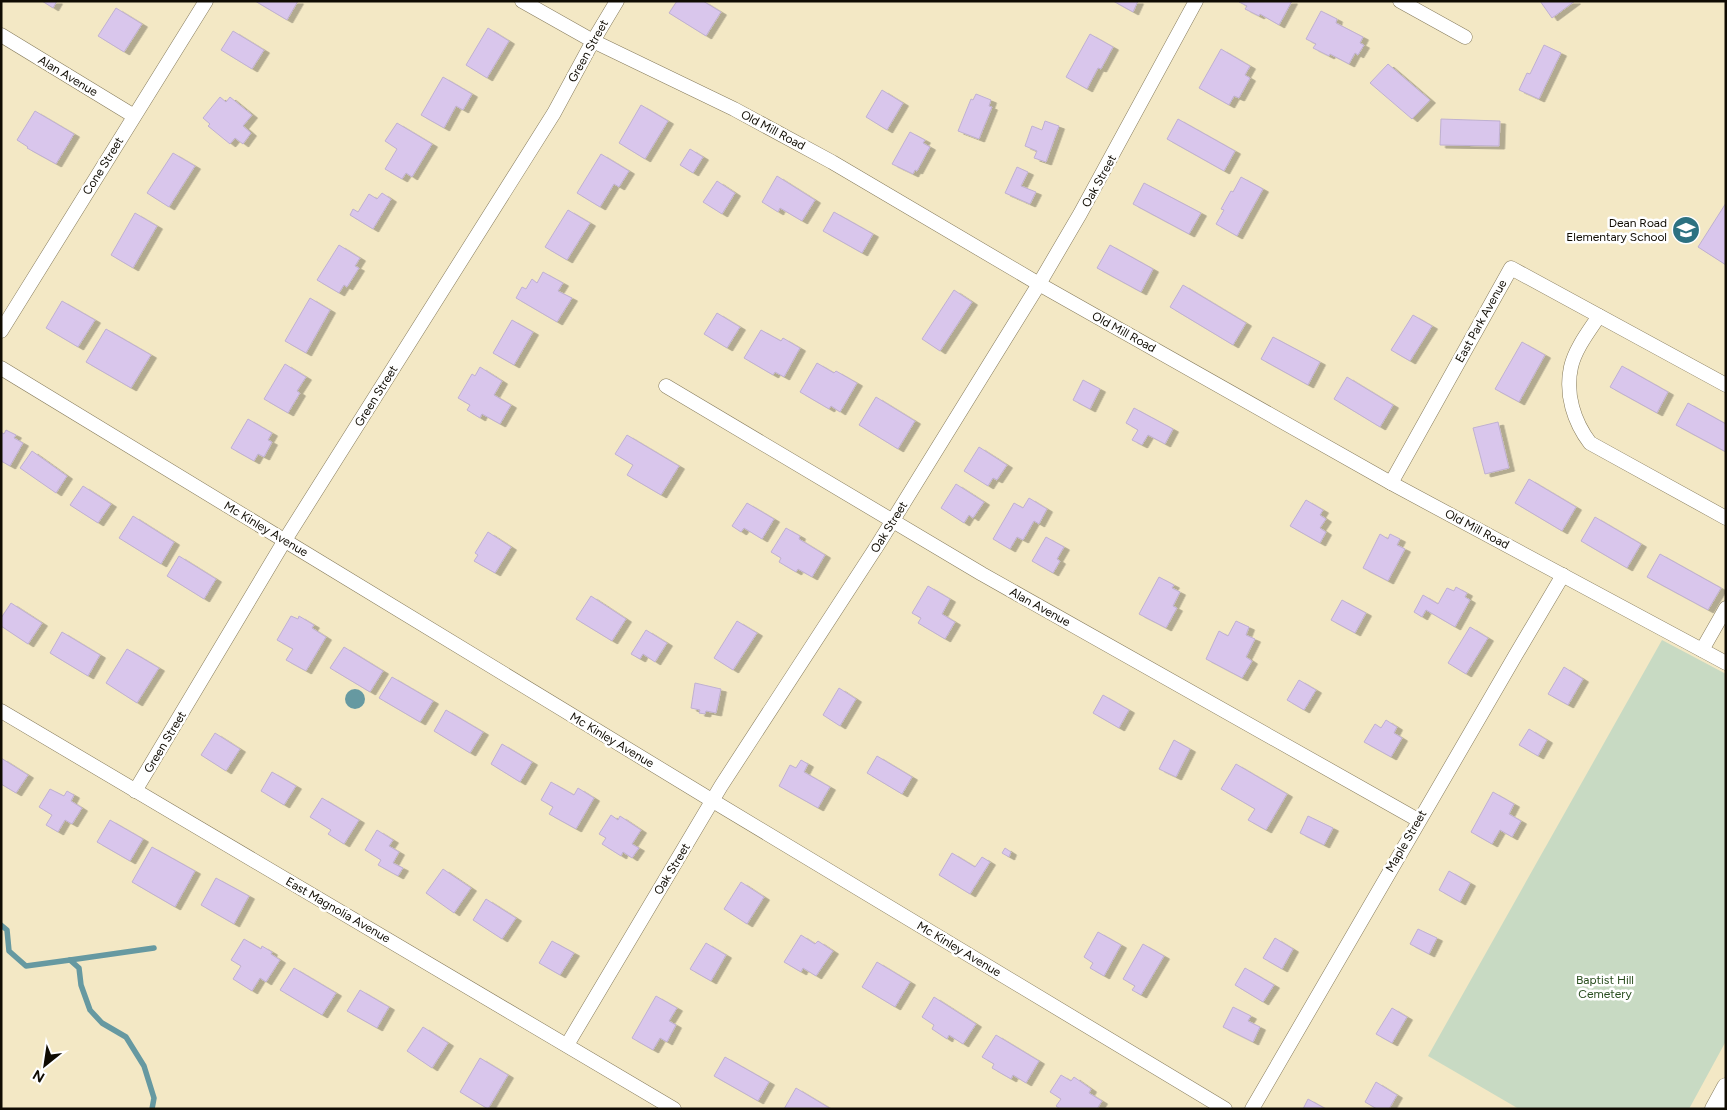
<svg xmlns="http://www.w3.org/2000/svg" width="1727" height="1110" viewBox="0 0 1727 1110" font-family="Figtree,sans-serif">
  <defs>
    <filter id="shadow"><feDropShadow dx="5.5" dy="3" stdDeviation="0" flood-color="#0004"/></filter>
  </defs>
  <rect width="100%" height="100%" fill="#f3e8c5"/>
  <polygon fill="#c8dac3" points="1662,640 1726,674 1726,1041 1689,1109 1519,1109 1428,1056"/>
  <circle fill="#6699a1" cx="355" cy="699" r="10"/>
  <g fill="none" stroke-linecap="round" stroke-linejoin="round">
    <g stroke="#6699a1" stroke-width="5.5">
      <polyline points="1,925 7,930 9,951 26,966 70,960 79,968 81,985 90,1010 102,1023 126,1037 144,1066 154,1098 152,1109"/>
      <polyline points="70,960 154,948"/>
    </g>
  </g>
  <g fill="#d9c6ec" stroke="#bfb0d0" filter="url(#shadow)">
    <polygon points="42,1 57,1 53,8"/>
    <polygon points="255,1 298,1 287,20"/>
    <polygon points="677,1 703,1 721,12 706,36 669,13"/>
    <polygon points="1113,1 1138,1 1133,12"/>
    <polygon points="1292,1 1279,25 1260,14 1259,16 1245,9 1247,6 1239,2"/>
    <polygon points="1540,1 1575,1 1552,18"/>
    <polygon points="116,8 142,24 124,52 98,36"/>
    <polygon points="1321,11 1337,19 1336,23 1363,37 1360,43 1364,45 1358,55 1355,53 1349,64 1330,54 1329,56 1313,48 1316,44 1306,39"/>
    <polygon points="488,28 509,41 487,78 466,65"/>
    <polygon points="233,31 264,50 252,69 221,50"/>
    <polygon points="1090,34 1113,47 1101,69 1098,68 1087,89 1066,77"/>
    <polygon points="1544,45 1561,53 1539,99 1519,90 1527,73 1530,74"/>
    <polygon points="1221,49 1250,66 1245,75 1250,78 1239,98 1234,96 1229,105 1199,88"/>
    <polygon points="1388,64 1430,100 1412,119 1370,83"/>
    <polygon points="443,77 472,94 463,110 456,106 444,128 421,115"/>
    <polygon points="882,90 903,103 887,130 866,117"/>
    <polygon points="976,94 991,100 989,106 992,107 979,139 958,131 971,99 973,100"/>
    <polygon points="220,97 226,102 230,97 252,115 243,126 251,133 243,144 235,138 230,144 208,126 210,124 203,118"/>
    <polygon points="641,105 668,121 645,159 619,143"/>
    <polygon points="35,111 74,134 56,164 27,148 28,147 17,140"/>
    <polygon points="1178,119 1235,151 1224,171 1167,139"/>
    <polygon points="1441,119 1500,121 1499,146 1440,145"/>
    <polygon points="1045,121 1059,126 1046,162 1034,158 1037,151 1025,146 1032,126 1042,130"/>
    <polygon points="397,123 432,144 412,177 406,173 402,179 385,169 397,149 385,141"/>
    <polygon points="910,132 925,140 923,143 930,147 917,171 915,170 913,174 892,164"/>
    <polygon points="690,149 703,157 693,173 680,165"/>
    <polygon points="173,153 195,166 169,207 147,193"/>
    <polygon points="601,154 629,171 619,187 614,184 600,207 577,193"/>
    <polygon points="1017,167 1028,172 1021,186 1036,192 1030,204 1005,193"/>
    <polygon points="777,176 815,200 802,221 780,208 778,212 762,202"/>
    <polygon points="1241,177 1263,189 1237,236 1216,224 1224,210 1221,209 1231,191 1233,192"/>
    <polygon points="717,181 735,193 722,214 703,202"/>
    <polygon points="1144,183 1201,213 1189,234 1133,204"/>
    <polygon points="382,193 391,199 373,229 350,215 353,209 358,212 369,194 377,199"/>
    <polygon points="1726,203 1726,265 1698,247"/>
    <polygon points="568,210 590,223 567,260 545,247"/>
    <polygon points="834,212 873,234 862,253 823,231"/>
    <polygon points="135,213 157,226 133,268 111,255"/>
    <polygon points="339,245 360,258 355,266 359,268 347,287 344,285 339,293 317,280"/>
    <polygon points="1110,245 1153,269 1141,292 1097,268"/>
    <polygon points="543,272 563,283 558,291 572,298 557,322 516,298 522,287 526,289 532,279 537,283"/>
    <polygon points="1183,285 1246,323 1233,345 1170,307"/>
    <polygon points="954,290 972,302 940,351 922,339"/>
    <polygon points="310,298 330,310 306,353 285,341"/>
    <polygon points="62,301 95,320 78,347 46,328"/>
    <polygon points="717,313 740,327 727,348 704,334"/>
    <polygon points="1413,315 1432,326 1410,361 1391,350"/>
    <polygon points="512,320 533,332 514,365 493,353"/>
    <polygon points="106,329 151,355 131,388 86,362"/>
    <polygon points="761,330 781,341 783,338 800,348 784,377 775,372 773,375 744,358"/>
    <polygon points="1273,337 1320,362 1308,385 1261,359"/>
    <polygon points="1522,342 1545,355 1519,402 1495,389"/>
    <polygon points="817,363 834,373 836,371 857,383 840,412 831,406 829,409 800,392"/>
    <polygon points="285,364 306,377 297,391 300,393 288,413 264,399"/>
    <polygon points="1622,366 1668,392 1657,413 1610,387"/>
    <polygon points="480,367 502,381 494,395 511,405 500,424 482,414 480,418 467,410 470,405 458,398 472,374 475,376"/>
    <polygon points="1347,377 1393,405 1380,427 1334,399"/>
    <polygon points="1083,380 1100,389 1090,409 1073,400"/>
    <polygon points="876,397 915,421 898,449 859,425"/>
    <polygon points="1688,403 1726,424 1726,452 1676,425"/>
    <polygon points="1134,408 1173,429 1165,444 1148,435 1142,445 1132,440 1138,430 1126,423"/>
    <polygon points="248,419 272,433 268,440 272,442 264,457 258,454 254,461 231,448"/>
    <polygon points="1498,422 1509,468 1485,474 1473,428"/>
    <polygon points="6,430 16,435 14,438 23,443 10,466 1,461 1,432 4,434"/>
    <polygon points="627,435 679,466 661,495 627,475 633,465 615,454"/>
    <polygon points="979,447 1007,465 997,480 993,478 988,486 964,471"/>
    <polygon points="32,451 67,476 56,493 20,468"/>
    <polygon points="1529,479 1576,507 1562,531 1515,503"/>
    <polygon points="956,484 984,502 973,518 969,515 964,523 941,508"/>
    <polygon points="83,486 111,504 98,523 70,505"/>
    <polygon points="1029,498 1047,509 1039,524 1034,521 1023,540 1017,537 1010,549 993,539 1014,503 1023,508"/>
    <polygon points="1306,500 1323,510 1320,515 1326,519 1320,528 1326,532 1320,543 1290,526"/>
    <polygon points="747,503 774,519 762,539 744,528 741,532 732,526"/>
    <polygon points="133,516 174,542 161,564 119,538"/>
    <polygon points="1595,517 1641,544 1627,568 1581,541"/>
    <polygon points="786,528 800,536 799,539 825,555 812,577 798,569 796,572 779,562 781,558 771,552"/>
    <polygon points="488,532 511,547 495,573 474,561 478,555 475,553"/>
    <polygon points="1380,534 1388,539 1390,534 1400,539 1397,545 1405,549 1388,581 1363,568"/>
    <polygon points="1046,537 1064,547 1057,559 1060,561 1053,573 1032,561"/>
    <polygon points="1660,554 1721,588 1708,610 1647,577"/>
    <polygon points="179,556 216,579 204,599 167,576"/>
    <polygon points="1159,577 1174,585 1172,588 1180,592 1173,606 1177,608 1166,628 1139,614"/>
    <polygon points="928,586 950,599 942,614 955,622 945,639 918,623 921,618 912,613"/>
    <polygon points="1456,587 1467,593 1465,597 1470,600 1455,627 1426,610 1422,617 1414,612 1423,595 1438,604 1447,588 1454,591"/>
    <polygon points="591,596 626,619 612,641 576,619"/>
    <polygon points="1342,600 1366,613 1355,633 1331,620"/>
    <polygon points="11,603 42,623 28,644 1,626 1,618"/>
    <polygon points="291,616 298,619 299,616 314,625 312,628 326,637 306,671 286,660 293,649 277,640"/>
    <polygon points="737,621 757,633 733,670 714,658"/>
    <polygon points="1236,621 1249,627 1246,635 1255,639 1246,657 1252,661 1242,678 1206,659 1219,631 1228,636"/>
    <polygon points="1470,627 1488,638 1466,674 1448,663"/>
    <polygon points="646,630 667,643 655,662 643,654 640,659 631,654"/>
    <polygon points="62,632 100,655 88,676 50,653"/>
    <polygon points="344,647 383,671 370,692 330,668"/>
    <polygon points="127,649 159,668 137,703 106,683"/>
    <polygon points="1564,667 1583,679 1568,705 1548,694"/>
    <polygon points="392,677 433,701 420,722 379,698"/>
    <polygon points="1299,680 1316,690 1304,710 1287,700"/>
    <polygon points="695,683 721,689 716,713 706,711 705,714 699,713 700,710 691,708"/>
    <polygon points="839,688 856,699 840,726 823,715"/>
    <polygon points="1103,695 1129,710 1119,728 1093,713"/>
    <polygon points="446,710 483,732 470,753 434,731"/>
    <polygon points="1386,720 1397,727 1394,733 1402,738 1391,757 1364,742 1375,724 1381,728"/>
    <polygon points="1529,729 1547,740 1538,756 1519,745"/>
    <polygon points="215,733 240,749 226,771 201,755"/>
    <polygon points="1174,740 1190,749 1176,777 1159,769"/>
    <polygon points="502,744 532,762 520,782 491,764"/>
    <polygon points="877,756 912,777 902,794 867,773"/>
    <polygon points="1,758 28,775 16,793 1,784"/>
    <polygon points="801,760 808,764 804,772 830,787 818,808 779,786 790,765 796,768"/>
    <polygon points="1236,764 1287,794 1266,830 1248,820 1255,809 1221,789"/>
    <polygon points="272,772 296,786 284,805 261,791"/>
    <polygon points="551,782 574,795 578,788 594,798 576,829 549,814 553,807 541,800"/>
    <polygon points="50,789 64,796 67,791 74,795 71,801 82,808 72,824 65,820 58,832 46,825 52,815 39,807"/>
    <polygon points="1493,792 1514,804 1509,814 1521,821 1512,837 1500,830 1492,844 1471,832"/>
    <polygon points="322,798 359,820 344,844 328,834 331,830 310,817"/>
    <polygon points="611,815 618,820 620,816 641,830 632,844 639,848 632,858 623,852 621,856 602,844 606,838 599,834"/>
    <polygon points="1308,816 1333,828 1324,845 1300,833"/>
    <polygon points="110,820 143,839 130,861 97,842"/>
    <polygon points="377,830 393,840 389,846 399,852 393,863 403,868 398,876 378,865 381,860 365,850"/>
    <polygon points="152,847 195,871 175,907 132,882"/>
    <polygon points="1005,848 1011,852 1009,857 1002,853"/>
    <polygon points="952,853 975,867 982,857 990,862 970,894 939,875"/>
    <polygon points="443,869 471,888 454,913 426,893"/>
    <polygon points="1449,871 1470,883 1460,902 1439,890"/>
    <polygon points="216,878 249,896 234,924 201,905"/>
    <polygon points="741,882 764,897 747,924 724,909"/>
    <polygon points="486,899 516,918 502,939 473,920"/>
    <polygon points="1418,929 1437,938 1429,954 1410,944"/>
    <polygon points="1098,932 1121,945 1104,976 1090,968 1093,963 1084,957"/>
    <polygon points="801,935 815,944 818,941 833,951 816,976 803,968 801,972 784,962"/>
    <polygon points="1275,938 1293,949 1282,969 1263,958"/>
    <polygon points="244,939 261,949 262,946 272,952 271,954 280,960 266,982 260,978 252,991 233,979 241,966 231,960"/>
    <polygon points="552,941 574,953 560,975 539,963"/>
    <polygon points="706,943 726,955 711,981 690,969"/>
    <polygon points="1143,944 1164,956 1141,995 1132,990 1135,986 1123,979"/>
    <polygon points="877,962 910,982 895,1007 862,987"/>
    <polygon points="294,968 336,993 322,1015 280,990"/>
    <polygon points="1245,968 1274,985 1263,1002 1235,985"/>
    <polygon points="360,990 389,1007 377,1028 347,1011"/>
    <polygon points="656,996 677,1008 669,1021 676,1025 667,1042 660,1038 653,1050 632,1038"/>
    <polygon points="934,997 976,1024 963,1044 949,1035 947,1039 932,1029 934,1025 922,1017"/>
    <polygon points="1233,1007 1251,1016 1248,1021 1260,1027 1253,1042 1223,1027"/>
    <polygon points="1392,1008 1407,1017 1392,1043 1376,1034"/>
    <polygon points="423,1027 448,1043 432,1068 407,1051"/>
    <polygon points="996,1035 1039,1061 1026,1083 1013,1075 1011,1079 992,1068 994,1064 982,1057"/>
    <polygon points="725,1057 769,1082 758,1101 714,1076"/>
    <polygon points="480,1058 508,1075 488,1109 460,1092"/>
    <polygon points="1061,1075 1071,1081 1074,1077 1091,1089 1089,1093 1102,1101 1097,1109 1060,1109 1056,1106 1061,1099 1050,1092"/>
    <polygon points="1376,1082 1397,1095 1389,1109 1377,1109 1365,1102"/>
    <polygon points="796,1088 831,1109 784,1109"/>
    <polygon points="1308,1099 1326,1109 1303,1109"/>
  </g>
  <g fill="none" stroke-linecap="round" stroke-linejoin="round">
    <g stroke="#867b5c" stroke-width="15">
      <g id="minor">
        <polyline points="522,1 593,41 734,109 832,162 1039,284 1391,483 1726,663"/>
        <polyline points="1400,1 1465,37"/>
        <polyline points="1,35 134,116"/>
        <path d="M1599,316c-10,15 -24,33 -28,51 -6,27 3,55 19,76l136,75"/>
        <polyline points="1,331 206,1"/>
        <polyline points="1,368 713,801 1225,1109"/>
        <polyline points="666,386 982,574 1418,820"/>
        <polyline points="1391,483 1511,268 1726,385"/>
        <polyline points="1702,650 1726,608"/>
        <polyline points="1,711 674,1109"/>
        <polyline points="135,791 285,540 554,113 593,41 617,1"/>
        <polyline points="567,1045 721,786 877,546 1039,284 1080,214 1196,1"/>
        <path d="M1252,1109c103,-179 206,-357 311,-534"/>
      </g>
    </g>
    <g stroke="#867b5c" stroke-width="19">
      <polyline id="tertiary" points="1714,1109 1726,1087"/>
    </g>
    <use href="#minor" stroke="#fff" stroke-width="14"/>
    <use href="#tertiary" stroke="#fff" stroke-width="18"/>
  </g>
  <defs>
    <g id="school-disc" transform="scale(1.4375)"><circle r="9.5" fill="#2c7181" stroke="#fff"/><path d="M0-5L7-2L0 1L-7-2ZM-4 1L0 2.5L4 1V4Q0 6-4 4Z" fill="#fff"/></g>
  </defs>
  <g fill-rule="evenodd">
    <use href="#school-disc" x="1686" y="230"/>
  </g>
  <g text-anchor="middle" dominant-baseline="central" stroke-width="5" stroke-linejoin="round" paint-order="stroke">
    <g font-size="12" fill="#0f0b02" stroke="#fff">
      <text transform="translate(588 51) rotate(-61)">Green Street</text>
      <text transform="translate(68 76) rotate(31)">Alan Avenue</text>
      <text transform="translate(773 130) rotate(28)">Old Mill Road</text>
      <text transform="translate(103 166) rotate(-58)">Cone Street</text>
      <text transform="translate(1099 181) rotate(-61)">Oak Street</text>
      <text transform="translate(1481 321) rotate(-61)">East Park Avenue</text>
      <text transform="translate(1124 332) rotate(29)">Old Mill Road</text>
      <text transform="translate(376 396) rotate(-58)">Green Street</text>
      <text transform="translate(889 527) rotate(-58)">Oak Street</text>
      <text transform="translate(266 529) rotate(31)">Mc Kinley Avenue</text>
      <text transform="translate(1477 529) rotate(28)">Old Mill Road</text>
      <text transform="translate(1040 607) rotate(29)">Alan Avenue</text>
      <text transform="translate(612 740) rotate(31)">Mc Kinley Avenue</text>
      <text transform="translate(165 742) rotate(-59)">Green Street</text>
      <text transform="translate(1406 841) rotate(-60)">Maple Street</text>
      <text transform="translate(672 869) rotate(-59)">Oak Street</text>
      <text transform="translate(338 910) rotate(30)">East Magnolia Avenue</text>
      <text transform="translate(959 949) rotate(31)">Mc Kinley Avenue</text>
    </g>
    <g font-size="12" fill="#0f0b02" stroke="#fff" text-anchor="end">
      <text x="1667" y="223">Dean Road<tspan x="1667" dy="14">Elementary School</tspan></text>
    </g>
    <g font-size="12" fill="#284c1d" stroke="#fff">
      <text x="1605" y="980">Baptist Hill<tspan x="1605" dy="14">Cemetery</tspan></text>
    </g>
  </g>
  <rect width="1727" height="1110" fill="none" stroke="#0f0b02" stroke-width="5"/>
  <g transform="translate(45 1065) rotate(210)" stroke="#ffffff" stroke-width="4" paint-order="stroke">
  <path d="M0-4L9 19L0 12L-9 19Z" fill="#0f0b02"/>
  <text y="-8" font-size="14" font-weight="bold" text-anchor="middle" fill="#0f0b02">N</text>
  </g>
</svg>
